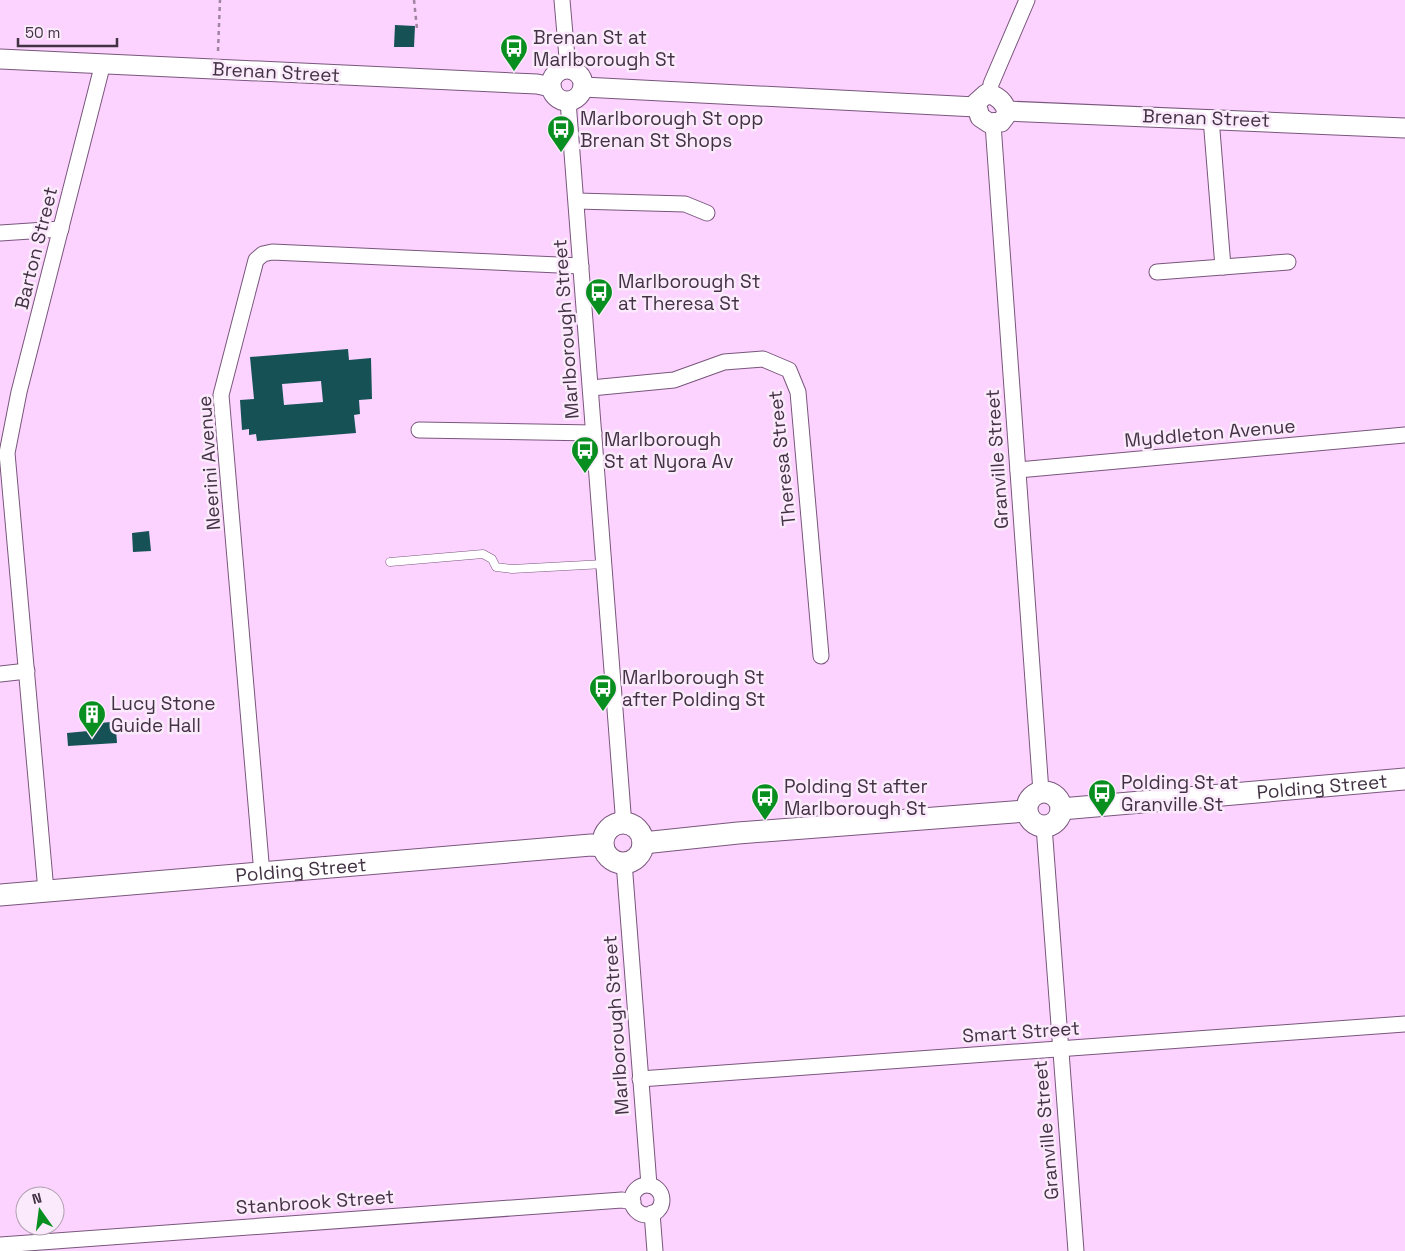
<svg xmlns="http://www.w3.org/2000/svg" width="1405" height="1251" viewBox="0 0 1405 1251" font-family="'Space Grotesk',sans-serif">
  <rect width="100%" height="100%" fill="#fcd3ff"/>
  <g fill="#165156" fill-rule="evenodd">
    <polygon points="395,25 415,26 414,47 394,47"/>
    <path d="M348,349l1,11 22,-2 1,41 -13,1 1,14 -6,1 2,18 -99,8 -1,-7 -7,1v-6l-7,1 -2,-30 14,-1 -4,-42zM321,381l2,21 -39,3 -2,-21z"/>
    <polygon points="149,531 151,551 133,552 132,533"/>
    <polygon points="111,722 111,729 116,729 117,743 68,746 67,733 88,731 88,724"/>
  </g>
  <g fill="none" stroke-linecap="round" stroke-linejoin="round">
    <g stroke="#79567c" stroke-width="9">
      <polyline id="service" points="390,562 483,554 492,559 496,567 512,569 604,564"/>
    </g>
    <g stroke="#79567c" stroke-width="17">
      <g id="minor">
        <polyline points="562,0 568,69"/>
        <polyline points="990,94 991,84 1027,0"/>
        <polyline points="568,101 623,813 621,823"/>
        <polyline points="1211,118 1223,267"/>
        <polyline points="993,124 1041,792"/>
        <polyline points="577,201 685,204 707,213"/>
        <polyline points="0,233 61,229"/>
        <polyline points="1157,272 1288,262"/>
        <polyline points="591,388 674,380 724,362 763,359 789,370 798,392 821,656"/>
        <polyline points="419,430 594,433"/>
        <polyline points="1018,470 1405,435"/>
        <polyline points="0,674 27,671"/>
        <polyline points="1044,826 1076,1251"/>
        <polyline points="624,862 649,1185"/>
        <polyline points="262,874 221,395 256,260 263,254 272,252 581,266"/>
        <polyline points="46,891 7,453 19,392 103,63"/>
        <polyline points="640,1079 1405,1024"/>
        <circle cx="647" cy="1200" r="15"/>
        <polyline points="652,1213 655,1251"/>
        <polyline points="0,1245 622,1200 633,1202"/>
      </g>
    </g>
    <g stroke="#79567c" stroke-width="21">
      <g id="tertiary">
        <polyline points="0,59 537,84 551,87"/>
        <circle cx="567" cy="85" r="16"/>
        <polyline points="583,87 976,107"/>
        <path d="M986,94c11,0 20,9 21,20l-6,8 -12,1 -9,-6 -4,-14z"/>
        <polyline points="1007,111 1405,128"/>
      </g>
    </g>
    <g stroke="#79567c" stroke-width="23">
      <g id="secondary">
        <circle cx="1044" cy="809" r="17"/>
        <path id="s1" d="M1061,809l344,-30"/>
        <circle cx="623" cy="843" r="20"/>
        <polyline points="643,843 738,833 1026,811"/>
        <path id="s2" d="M0,895l591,-50 12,1"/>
      </g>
    </g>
    <g stroke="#9f83a1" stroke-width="2.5" stroke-dasharray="4 4" stroke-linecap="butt">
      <polyline points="414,0 417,29"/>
      <polyline points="218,51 220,0"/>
    </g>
    <use href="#service" stroke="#fff" stroke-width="8"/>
    <use href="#minor" stroke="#fff" stroke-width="15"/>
    <use href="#tertiary" stroke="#fff" stroke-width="19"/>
    <use href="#secondary" stroke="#fff" stroke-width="21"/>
  </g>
  <defs>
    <g id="bus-pin" transform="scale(1.4375)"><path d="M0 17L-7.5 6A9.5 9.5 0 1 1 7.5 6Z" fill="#088f1f" stroke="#faeafb"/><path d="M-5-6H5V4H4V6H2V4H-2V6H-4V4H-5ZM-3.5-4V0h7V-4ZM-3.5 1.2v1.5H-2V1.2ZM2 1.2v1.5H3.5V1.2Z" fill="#fff"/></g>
    <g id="building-pin" transform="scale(1.4375)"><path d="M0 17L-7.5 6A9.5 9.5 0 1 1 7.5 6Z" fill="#088f1f" stroke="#faeafb"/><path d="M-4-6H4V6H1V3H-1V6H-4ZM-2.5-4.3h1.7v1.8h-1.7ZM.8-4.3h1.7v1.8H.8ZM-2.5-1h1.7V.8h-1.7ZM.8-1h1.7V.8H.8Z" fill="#fff"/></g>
  </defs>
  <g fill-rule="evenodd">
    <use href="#bus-pin" x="514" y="48"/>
    <use href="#bus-pin" x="561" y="129"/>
    <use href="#bus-pin" x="599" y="292"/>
    <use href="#bus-pin" x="585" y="450"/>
    <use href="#bus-pin" x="603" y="688"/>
    <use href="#building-pin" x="92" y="714"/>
    <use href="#bus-pin" x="1102" y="793"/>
    <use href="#bus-pin" x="765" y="797"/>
  </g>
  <g text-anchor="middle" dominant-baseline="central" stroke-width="5" stroke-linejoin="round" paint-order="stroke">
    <g font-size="19" fill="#423243" stroke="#faeafb" text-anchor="start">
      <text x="533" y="37">Brenan St at<tspan x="533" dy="22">Marlborough St</tspan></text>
      <text x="580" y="118">Marlborough St opp<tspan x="580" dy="22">Brenan St Shops</tspan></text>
      <text x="618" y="281">Marlborough St<tspan x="618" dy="22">at Theresa St</tspan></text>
      <text x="604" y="439">Marlborough<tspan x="604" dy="22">St at Nyora Av</tspan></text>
      <text x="622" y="677">Marlborough St<tspan x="622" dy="22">after Polding St</tspan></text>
      <text x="111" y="703">Lucy Stone<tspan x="111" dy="22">Guide Hall</tspan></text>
      <text x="1121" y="782">Polding St at<tspan x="1121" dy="22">Granville St</tspan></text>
      <text x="784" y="786">Polding St after<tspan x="784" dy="22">Marlborough St</tspan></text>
    </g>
    <g font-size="19" fill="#423243" stroke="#faeafb">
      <text transform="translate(276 72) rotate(3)">Brenan Street</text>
      <text transform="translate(1206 118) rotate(2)">Brenan Street</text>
      <text transform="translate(36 248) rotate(-76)">Barton Street</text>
      <text transform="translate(566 329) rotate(-94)">Marlborough Street</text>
      <text transform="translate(1210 433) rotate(-5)">Myddleton Avenue</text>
      <text transform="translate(782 458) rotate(-96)">Theresa Street</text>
      <text transform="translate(997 459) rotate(-94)">Granville Street</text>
      <text transform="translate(209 463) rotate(-94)">Neerini Avenue</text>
      <text stroke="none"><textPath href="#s1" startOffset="262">Polding Street</textPath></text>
      <text stroke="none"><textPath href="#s2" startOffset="302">Polding Street</textPath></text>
      <text transform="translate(616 1025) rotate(-94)">Marlborough Street</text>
      <text transform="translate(1021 1032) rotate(-4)">Smart Street</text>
      <text transform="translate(1046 1130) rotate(-95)">Granville Street</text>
      <text transform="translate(315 1202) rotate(-4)">Stanbrook Street</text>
    </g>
  </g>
  <g transform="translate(40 1211) rotate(346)"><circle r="24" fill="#faeafb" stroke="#b0a0b1"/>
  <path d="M0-4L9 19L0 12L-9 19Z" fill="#088f1f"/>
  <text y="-8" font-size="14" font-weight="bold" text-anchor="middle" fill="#423243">N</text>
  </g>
  <path d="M18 38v8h99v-8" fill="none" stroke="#423243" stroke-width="2.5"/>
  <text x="25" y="38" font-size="15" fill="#423243" stroke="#faeafb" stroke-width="4" paint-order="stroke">50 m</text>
</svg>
